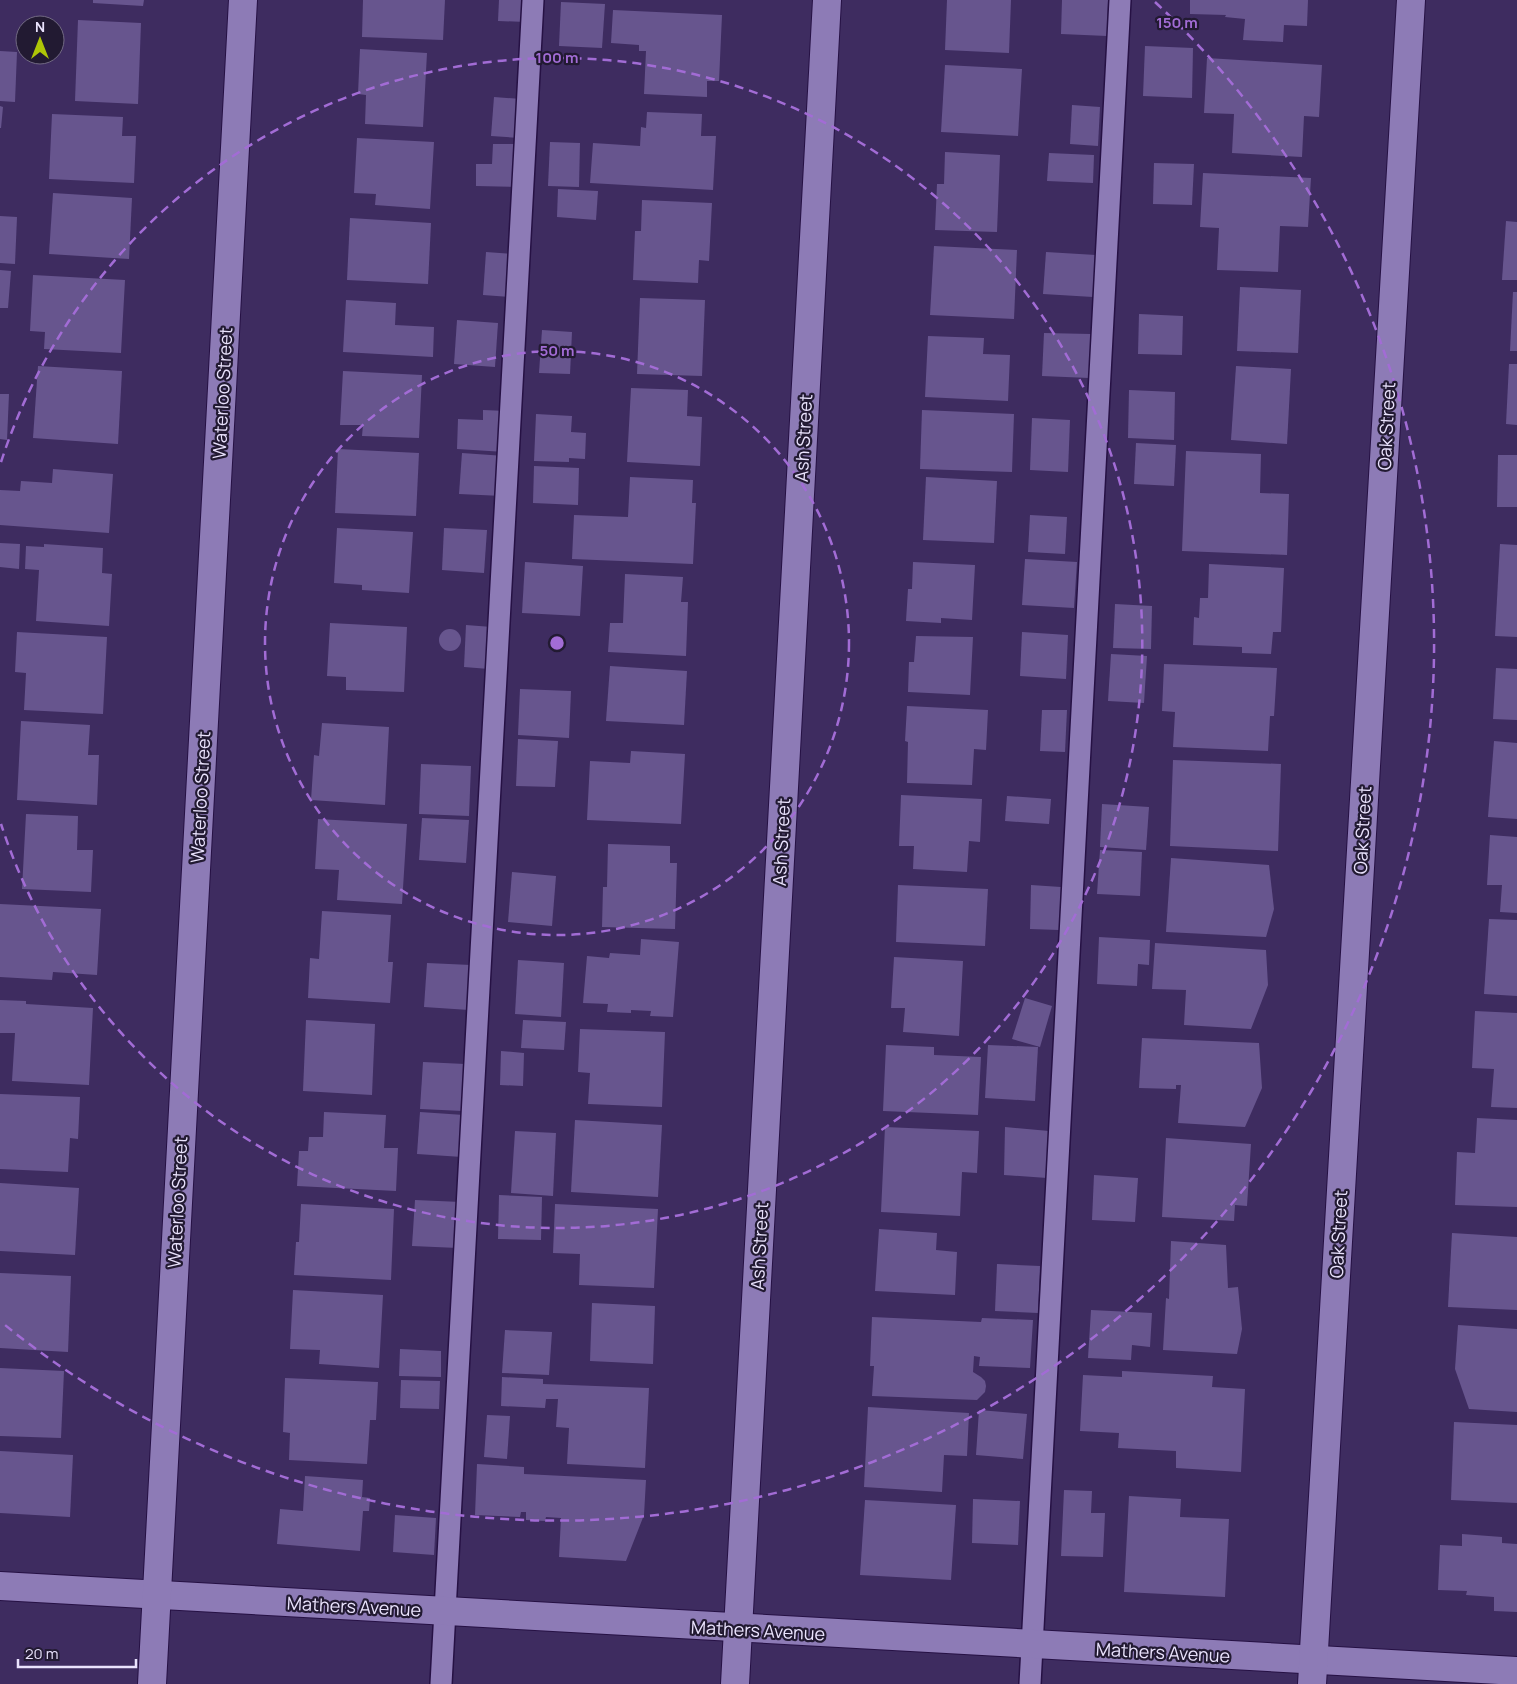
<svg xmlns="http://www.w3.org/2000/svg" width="1517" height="1684" viewBox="0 0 1517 1684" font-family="Manrope,sans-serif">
  <rect width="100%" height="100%" fill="#3e2c60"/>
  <g fill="#67558e">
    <polygon points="93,0 144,0 143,6 93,3"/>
    <polygon points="363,0 445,0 443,40 362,37"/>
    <polygon points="499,0 527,0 526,22 498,21"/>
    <polygon points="947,0 1011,0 1009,53 945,50"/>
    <polygon points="1062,0 1108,0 1107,36 1061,34"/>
    <polygon points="1190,0 1308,0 1307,26 1284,25 1283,42 1243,40 1245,19 1225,17 1226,15 1190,14"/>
    <polygon points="561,2 605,4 602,48 559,46"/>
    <polygon points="613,10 722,15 719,81 707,81 707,97 644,94 646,51 639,51 639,45 611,43"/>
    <polygon points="78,20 141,23 138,104 75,101"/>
    <polygon points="1145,46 1193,48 1192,98 1143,96"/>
    <polygon points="360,49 427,53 423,127 365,124 366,95 358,94"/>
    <polygon points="0,51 17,52 15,102 0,101"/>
    <polygon points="1207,58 1322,65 1319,117 1304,116 1302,157 1232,153 1234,114 1204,113"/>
    <polygon points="945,65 1022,69 1018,136 941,132"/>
    <polygon points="494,97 522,99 520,138 491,136"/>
    <polygon points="1072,105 1100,107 1098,146 1070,144"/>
    <polygon points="0,106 3,107 1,128 0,128"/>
    <polygon points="647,112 702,114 701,136 716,136 713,190 590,183 593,143 640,146 641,127 646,128"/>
    <polygon points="52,114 123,117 122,136 136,136 134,183 49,179"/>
    <polygon points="357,138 434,142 430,209 375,205 376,194 354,193"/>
    <polygon points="550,142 580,143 579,187 548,186"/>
    <polygon points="493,144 521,144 520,187 476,186 476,164 492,164"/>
    <polygon points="945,152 1000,155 997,232 935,230 937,184 944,184"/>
    <polygon points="1049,153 1094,155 1093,183 1047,181"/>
    <polygon points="1154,163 1194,164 1192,205 1153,204"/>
    <polygon points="1203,173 1311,178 1308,227 1280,226 1278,272 1217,270 1219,228 1200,227"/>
    <polygon points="558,189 598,191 596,220 557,217"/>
    <polygon points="53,193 132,198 129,259 49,254"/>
    <polygon points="642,200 712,203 709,261 699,260 698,283 633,280 635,231 641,231"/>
    <polygon points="0,216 17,217 15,264 0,263"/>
    <polygon points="350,218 431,223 428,284 347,280"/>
    <polygon points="1506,221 1517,222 1517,280 1502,280"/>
    <polygon points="934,246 1017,250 1014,319 930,315"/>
    <polygon points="486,252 513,254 510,297 483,295"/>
    <polygon points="1046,252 1096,255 1093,297 1043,294"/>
    <polygon points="0,270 11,271 8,308 0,308"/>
    <polygon points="33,275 125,280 121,353 44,349 45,332 30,331"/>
    <polygon points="1240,287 1301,290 1298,353 1237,351"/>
    <polygon points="1513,292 1517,292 1517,351 1510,351"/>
    <polygon points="640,298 705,300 702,376 637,374"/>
    <polygon points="346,300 396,303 395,325 434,327 433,357 343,352"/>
    <polygon points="1139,314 1183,316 1182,355 1138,354"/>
    <polygon points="457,320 498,323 495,367 454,364"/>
    <polygon points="542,330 572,332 570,374 539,373"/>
    <polygon points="1044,333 1091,334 1089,378 1042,376"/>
    <polygon points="928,336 984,338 983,354 1010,355 1008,401 925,397"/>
    <polygon points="1509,364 1517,364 1517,425 1506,424"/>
    <polygon points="38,366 122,371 118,444 33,438"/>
    <polygon points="1236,366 1291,369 1287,444 1231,440"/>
    <polygon points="343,371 422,375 419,438 362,436 363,425 340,425"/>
    <polygon points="631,388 688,390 687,416 702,417 700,466 627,462"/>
    <polygon points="1129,390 1175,392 1174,440 1128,438"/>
    <polygon points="0,394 9,394 7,440 0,439"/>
    <polygon points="483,410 507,411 505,452 457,449 458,419 483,420"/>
    <polygon points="922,410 1014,414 1012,472 920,469"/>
    <polygon points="536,414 572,416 571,432 586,433 585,459 569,458 569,462 534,461"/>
    <polygon points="1032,418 1070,420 1068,472 1030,470"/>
    <polygon points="1136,443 1176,445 1174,486 1134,484"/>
    <polygon points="338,449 419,453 416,516 335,513"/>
    <polygon points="1186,451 1261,454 1260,493 1289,494 1287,555 1182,551"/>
    <polygon points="462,453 505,456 502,496 459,494"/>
    <polygon points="1498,455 1517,455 1517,507 1497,507"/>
    <polygon points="534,466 579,468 578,505 533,503"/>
    <polygon points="53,469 113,474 109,533 0,525 0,490 20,491 21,481 52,483"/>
    <polygon points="630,477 693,480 692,503 696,503 693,564 572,559 574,515 628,517"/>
    <polygon points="926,477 997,481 994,543 923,540"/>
    <polygon points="1030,515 1067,517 1065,554 1028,552"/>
    <polygon points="337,528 413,532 409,593 362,590 362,585 334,583"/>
    <polygon points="444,528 487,530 484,573 442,570"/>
    <polygon points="0,543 20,544 19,569 0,567"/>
    <polygon points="44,544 103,548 102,573 112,574 109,626 36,621 39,570 25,569 26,546 44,547"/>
    <polygon points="1500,544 1517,545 1517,637 1495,636"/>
    <polygon points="1025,559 1077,562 1074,608 1022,605"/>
    <polygon points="525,562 583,566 580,616 522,613"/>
    <polygon points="913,562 975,565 972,620 941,618 941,623 906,621 908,589 912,589"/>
    <polygon points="1209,564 1284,568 1281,632 1273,632 1271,654 1242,653 1242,647 1193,645 1194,617 1199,618 1200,598 1208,598"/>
    <polygon points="625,574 683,577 681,602 688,602 686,656 608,652 610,623 623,623"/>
    <polygon points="1115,604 1152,606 1151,649 1113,648"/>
    <polygon points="330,623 407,627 404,692 346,690 346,677 327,676"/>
    <polygon points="466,625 492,627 489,669 464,667"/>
    <circle cx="450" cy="640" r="11"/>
    <polygon points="17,632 107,637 103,714 24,710 26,673 15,672"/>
    <polygon points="1022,632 1068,635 1066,679 1020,676"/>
    <polygon points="916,636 973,637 970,695 908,692 909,662 914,662"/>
    <polygon points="1111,654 1147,656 1144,703 1108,701"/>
    <polygon points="1164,664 1277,668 1274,716 1270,716 1268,751 1173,747 1175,712 1162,711"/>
    <polygon points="610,666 687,671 684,725 606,721"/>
    <polygon points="1496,668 1517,669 1517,720 1493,719"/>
    <polygon points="520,689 571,691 569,738 518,735"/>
    <polygon points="907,706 988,710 986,750 974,749 972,785 907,783 908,742 905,741"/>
    <polygon points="1042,710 1067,710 1065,752 1040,751"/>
    <polygon points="21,721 90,725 88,755 99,755 97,805 17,800"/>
    <polygon points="322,723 389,727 385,805 311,800 314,755 319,756"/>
    <polygon points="518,739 558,741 555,787 516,786"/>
    <polygon points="1494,741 1517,743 1517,819 1488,817"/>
    <polygon points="631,751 685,754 681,824 587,820 590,761 630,763"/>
    <polygon points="1173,760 1281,764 1278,851 1170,846"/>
    <polygon points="421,764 471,766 469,816 419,814"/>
    <polygon points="901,795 982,799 980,842 969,841 967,872 913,869 914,846 899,846"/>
    <polygon points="1007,796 1051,799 1049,824 1005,821"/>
    <polygon points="1102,804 1149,807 1146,850 1100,847"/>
    <polygon points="26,814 78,816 77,850 93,850 91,892 22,889"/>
    <polygon points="422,818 469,820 466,863 419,860"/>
    <polygon points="318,819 407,824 402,904 337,900 339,870 315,869"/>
    <polygon points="1490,835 1517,837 1517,913 1500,912 1502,885 1487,885"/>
    <polygon points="608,844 670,846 670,863 677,863 675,929 602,927 603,887 607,887"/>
    <polygon points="1100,850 1142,852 1140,896 1097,894"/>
    <polygon points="1171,858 1269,865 1274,909 1266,937 1166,932"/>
    <polygon points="512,872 556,876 552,926 508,922"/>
    <polygon points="898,885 988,889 985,946 896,942"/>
    <polygon points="1031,885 1061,887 1059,930 1030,929"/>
    <polygon points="0,904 101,909 97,975 53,972 52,980 0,977"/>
    <polygon points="322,911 391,915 388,962 393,962 390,1003 308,998 310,958 319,959"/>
    <polygon points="1489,919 1517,920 1517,996 1484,994"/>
    <polygon points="1099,937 1150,940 1149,965 1138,964 1137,986 1097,984"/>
    <polygon points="641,939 679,942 673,1017 650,1016 651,1011 631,1010 631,1013 607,1012 608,1004 583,1003 587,956 609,958 610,953 640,955"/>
    <polygon points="1155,943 1266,950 1268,985 1251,1029 1184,1025 1186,990 1152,989"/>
    <polygon points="894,957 963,961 959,1036 903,1032 905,1008 891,1008"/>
    <polygon points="518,960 564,963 561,1017 515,1014"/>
    <polygon points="427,963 471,965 469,1010 424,1007"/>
    <polygon points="1025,998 1052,1006 1040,1047 1012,1039"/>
    <polygon points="0,1000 26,1001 26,1004 93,1008 89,1085 12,1081 15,1033 0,1033"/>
    <polygon points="1475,1011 1517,1013 1517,1108 1491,1107 1494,1069 1472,1068"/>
    <polygon points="306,1020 375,1024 372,1095 303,1091"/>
    <polygon points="523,1020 566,1022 564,1050 521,1048"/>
    <polygon points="580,1029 665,1032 662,1107 588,1104 590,1073 578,1072"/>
    <polygon points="1142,1038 1259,1043 1262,1088 1245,1127 1178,1123 1181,1085 1176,1085 1176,1089 1139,1088"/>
    <polygon points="886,1045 934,1047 934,1055 981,1057 978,1115 883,1111"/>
    <polygon points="988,1045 1038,1047 1035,1101 985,1098"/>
    <polygon points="501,1051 524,1053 523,1086 500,1085"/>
    <polygon points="423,1062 465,1064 463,1111 420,1109"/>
    <polygon points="0,1094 80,1097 78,1139 70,1138 68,1172 0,1169"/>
    <polygon points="324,1112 386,1115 384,1148 398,1148 396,1191 297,1186 299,1151 308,1151 309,1137 323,1137"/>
    <polygon points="420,1112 464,1115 462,1157 417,1154"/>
    <polygon points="1477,1118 1517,1120 1517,1207 1455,1205 1457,1152 1475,1153"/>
    <polygon points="575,1120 662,1125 658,1197 571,1192"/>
    <polygon points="885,1127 979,1131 977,1173 962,1172 960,1216 881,1212"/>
    <polygon points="1005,1127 1049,1131 1047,1178 1004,1175"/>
    <polygon points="515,1131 556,1133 553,1196 511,1193"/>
    <polygon points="1166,1138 1251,1144 1247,1206 1235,1205 1234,1221 1162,1217"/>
    <polygon points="1094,1175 1138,1178 1135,1222 1092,1220"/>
    <polygon points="0,1183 79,1188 75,1255 0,1251"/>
    <polygon points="499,1195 542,1197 541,1240 498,1239"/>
    <polygon points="415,1200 461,1202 458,1248 412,1246"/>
    <polygon points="301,1204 394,1209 391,1280 294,1275 296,1242 299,1242"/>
    <polygon points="555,1204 658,1209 654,1288 579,1285 580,1254 553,1253"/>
    <polygon points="879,1229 937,1233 936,1250 957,1252 955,1295 875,1291"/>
    <polygon points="1452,1233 1517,1237 1517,1310 1448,1307"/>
    <polygon points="1171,1241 1226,1245 1228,1288 1238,1287 1242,1329 1237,1354 1163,1350 1166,1298 1169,1299"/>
    <polygon points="997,1264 1040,1266 1038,1313 995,1311"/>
    <polygon points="0,1273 71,1276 68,1352 0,1348"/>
    <polygon points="293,1290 383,1295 379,1368 319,1364 320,1350 290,1349"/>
    <polygon points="592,1303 655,1306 653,1364 590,1361"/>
    <polygon points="1091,1310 1152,1313 1150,1347 1132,1345 1131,1360 1088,1358"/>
    <polygon points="872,1317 981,1322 982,1318 1033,1320 1030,1368 979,1366 980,1357 974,1356 973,1372 981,1377 985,1381 986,1386 985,1392 977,1400 872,1396 874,1366 870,1366"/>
    <polygon points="1458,1325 1517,1329 1517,1412 1469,1409 1455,1369"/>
    <polygon points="505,1330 552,1332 549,1375 502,1373"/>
    <polygon points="400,1349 441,1351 441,1377 399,1376"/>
    <polygon points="0,1368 64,1371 61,1438 0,1436"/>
    <polygon points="1122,1371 1213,1376 1212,1387 1245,1389 1241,1472 1176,1468 1176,1451 1118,1448 1119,1433 1080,1431 1083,1375 1122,1377"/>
    <polygon points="502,1377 543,1379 543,1384 649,1388 645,1468 567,1464 569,1428 556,1427 558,1399 546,1399 545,1408 501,1406"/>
    <polygon points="285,1378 378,1382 376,1420 370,1420 367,1464 289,1460 290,1433 283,1432"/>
    <polygon points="401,1380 440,1381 439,1409 400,1408"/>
    <polygon points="868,1407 969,1413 967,1456 944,1455 942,1492 864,1487"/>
    <polygon points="979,1410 1027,1414 1023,1459 976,1455"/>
    <polygon points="487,1415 510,1416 507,1459 484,1457"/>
    <polygon points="1454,1422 1517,1425 1517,1503 1451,1500"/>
    <polygon points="0,1451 73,1455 70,1517 0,1513"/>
    <polygon points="477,1464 524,1467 524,1474 646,1480 644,1515 626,1561 559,1557 561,1518 546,1517 545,1521 526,1520 526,1512 521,1512 520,1517 475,1515"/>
    <polygon points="305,1476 363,1480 362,1497 370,1498 369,1511 363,1511 360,1551 277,1544 280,1509 303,1511"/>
    <polygon points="1064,1490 1092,1491 1091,1513 1105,1513 1103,1557 1061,1556"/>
    <polygon points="1129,1496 1181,1499 1180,1517 1229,1519 1225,1597 1124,1592"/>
    <polygon points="973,1499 1020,1501 1018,1545 972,1543"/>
    <polygon points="865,1500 956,1505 951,1580 860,1575"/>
    <polygon points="395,1515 436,1518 434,1555 393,1552"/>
    <polygon points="1462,1534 1502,1537 1502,1543 1517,1544 1517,1612 1494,1611 1494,1597 1466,1595 1467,1591 1438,1590 1440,1545 1462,1546"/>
  </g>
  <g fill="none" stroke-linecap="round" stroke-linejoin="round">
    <g stroke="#261144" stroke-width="24">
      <g id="lane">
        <polyline points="441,1684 533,0"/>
        <polyline points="1030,1684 1120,0"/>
      </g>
    </g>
    <g stroke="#261144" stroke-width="30">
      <g id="street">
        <polyline points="0,1586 1517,1671"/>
        <polyline points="152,1684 243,0"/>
        <polyline points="735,1684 827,0"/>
        <polyline points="1312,1684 1411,0"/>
      </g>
    </g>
    <use href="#lane" stroke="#8d7bb6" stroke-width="21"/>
    <use href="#street" stroke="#8d7bb6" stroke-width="28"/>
  </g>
  <g fill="none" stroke="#a26cd5" stroke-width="2.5" stroke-dasharray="9 6">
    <circle cx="557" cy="643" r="292"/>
    <path d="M1 462A585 585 0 1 1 1 824"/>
    <path d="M1155 2A877 877 0 0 1 5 1325"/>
  </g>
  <g text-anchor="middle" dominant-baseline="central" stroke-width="4.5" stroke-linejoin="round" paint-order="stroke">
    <g font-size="18" fill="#eae3fd" stroke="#221a32">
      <text transform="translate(222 393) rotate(-87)">Waterloo Street</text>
      <text transform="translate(1386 426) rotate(-87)">Oak Street</text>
      <text transform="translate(803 438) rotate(-87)">Ash Street</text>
      <text transform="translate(200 797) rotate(-87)">Waterloo Street</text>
      <text transform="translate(1362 830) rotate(-87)">Oak Street</text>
      <text transform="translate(781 842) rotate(-87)">Ash Street</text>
      <text transform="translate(177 1202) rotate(-87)">Waterloo Street</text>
      <text transform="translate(1338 1234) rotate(-87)">Oak Street</text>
      <text transform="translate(759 1246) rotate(-87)">Ash Street</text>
      <text transform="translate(354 1606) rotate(3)">Mathers Avenue</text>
      <text transform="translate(758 1630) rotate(3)">Mathers Avenue</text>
      <text transform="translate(1163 1652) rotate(3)">Mathers Avenue</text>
    </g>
  </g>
  <circle cx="557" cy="643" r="8" fill="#a26cd5" stroke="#221a32" stroke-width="2.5"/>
  <g font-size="15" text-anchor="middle" font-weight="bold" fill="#a26cd5" stroke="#221a32" stroke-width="4.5" stroke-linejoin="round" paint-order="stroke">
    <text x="1177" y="28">150 m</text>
    <text x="557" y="63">100 m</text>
    <text x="557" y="356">50 m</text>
  </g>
  <g transform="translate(40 40)"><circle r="24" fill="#221a32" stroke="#726a83"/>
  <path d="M0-4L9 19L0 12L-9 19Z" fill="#afc507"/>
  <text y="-8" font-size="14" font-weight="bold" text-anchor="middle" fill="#eae3fd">N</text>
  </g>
  <path d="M18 1659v8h118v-8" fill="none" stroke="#eae3fd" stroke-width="2.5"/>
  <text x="25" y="1659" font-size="15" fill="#eae3fd" stroke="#221a32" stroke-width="4" paint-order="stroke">20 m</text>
</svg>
